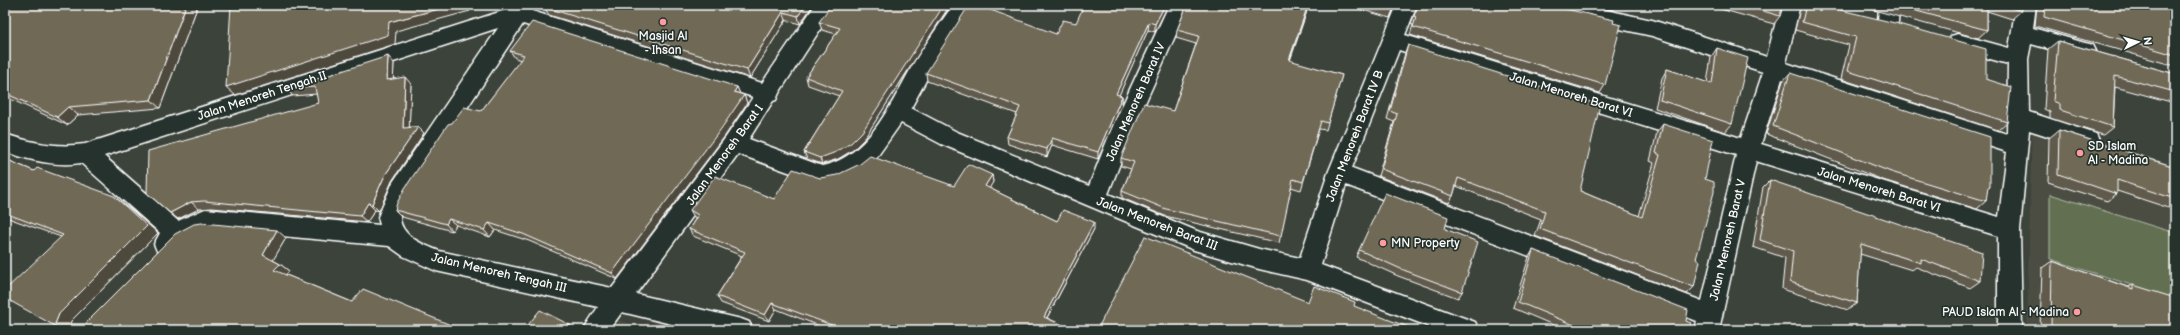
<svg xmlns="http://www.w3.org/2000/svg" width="2180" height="335" viewBox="0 0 2180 335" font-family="'Balsamiq Sans',sans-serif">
  <rect width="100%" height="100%" fill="#3c433a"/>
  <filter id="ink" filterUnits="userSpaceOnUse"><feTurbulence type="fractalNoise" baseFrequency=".025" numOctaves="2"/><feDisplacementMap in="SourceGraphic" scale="8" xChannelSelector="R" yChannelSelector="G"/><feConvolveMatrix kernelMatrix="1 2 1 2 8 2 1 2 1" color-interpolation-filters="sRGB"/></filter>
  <g filter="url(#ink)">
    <g fill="#4b4e43">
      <polygon points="2032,117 2175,166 2175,330 2027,330"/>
      <polygon points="617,320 651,330 610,330"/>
    </g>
    <polygon fill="#627051" stroke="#b0b8a8" points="2050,194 2175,233 2175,299 2050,259"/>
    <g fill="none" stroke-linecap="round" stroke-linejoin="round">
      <g stroke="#fff" stroke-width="3">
        <g id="minor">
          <path d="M514,5h21l-3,6 230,72 53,-78h21l-57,88 -3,7 -3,1 -24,38 73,27c48,-9 71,-67 93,-105 12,-19 25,-38 38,-56h21l-44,68 -19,35 46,24 132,54 23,-58 57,-123h20l-55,123 -26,66 89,37 62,18 41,9 28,-85 69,-168h20l-12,30 336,103 22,-66 -111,-36 -105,-23 -7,-2 -3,-6h46l69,15 115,37 13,-52h20l-14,58 221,71 1,-70 -57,-16 -3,-6 3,-6 7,-2 51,14 7,-43h20l-3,23 59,17 3,6 -3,6 -7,2 -54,-15 -3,15 1,53 67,22 3,6 -3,6 -8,3 -59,-19 -9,100 2,100h-24v-94l-242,-75 -37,169h-24l2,-9 -351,-136 -25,80 154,57 4,8h-41l-131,-50 -48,-11 -65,-19 -253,-106 -40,-21 -24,34 -15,13 -23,11 -17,3 -84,-30 -102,140 105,25 8,3 4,8h-57l-74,-18 -13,18h-26l15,-23 -162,-36 -33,-15 -14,-10 -182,-17 -23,11 -11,11 -8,3 -8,-3 -3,-7 6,-11 -79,-70c-26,4 -51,-3 -76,-11v-18c27,9 52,14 80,10l427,-136zM523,24l230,73 -27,40 -114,151 -173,-37c-14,-6 -38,-14 -39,-33 0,-7 7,-17 10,-24zM498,28l-105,154 -15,35 2,8 -175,-16 -27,12 -74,-65zM1399,50l337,105 -34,146 -350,-133zM1782,79l225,73 -8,65 -238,-73z"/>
          <polygon points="1879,5 1899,5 1898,22 1895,28 1888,30 1881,28 1878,22"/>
        </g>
      </g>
      <use href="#minor" fill="#26332d" fill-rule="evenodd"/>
    </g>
    <g fill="#5f5a4b" stroke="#fff">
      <polygon points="5,5 198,5 160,108 78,115 67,125 8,98 5,100"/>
      <polygon points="546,5 813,5 800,24 786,20 750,78 549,15 544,7"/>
      <polygon points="950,5 864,139 853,150 838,159 822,164 807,159 804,152 839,96 808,85 806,77 836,34 822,30 819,22"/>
      <polygon points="1168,5 1155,32 1148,30 1119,95 1122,96 1122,104 1098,159 1052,145 1047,157 1008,144 1007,137 1017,114 927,81 926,73 1056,34 1076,23"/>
      <polygon points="1187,5 1309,5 1290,61 1342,75 1326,130 1319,129 1301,190 1291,187 1279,243 1165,216 1122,198 1122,191 1131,169 1121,166 1121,158 1173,111 1196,44 1176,38 1177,30"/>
      <polygon points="1346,5 1396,5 1390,18"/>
      <polygon points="1418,5 1605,85 1600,93 1410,35 1413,25 1411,24"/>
      <polygon points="1590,5 1615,5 1612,10"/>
      <polygon points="1706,5 1783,5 1780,16 1774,24"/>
      <polygon points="1801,5 1806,5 1986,79 2007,122 1998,130 1841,79 1849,45 1795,30"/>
      <polygon points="1855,5 2022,5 2021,11 2012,19 1987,11 1987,30 1978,38"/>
      <polygon points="2037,5 2175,5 2175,66 2035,26"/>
      <polygon points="2058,41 2175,74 2175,141 2171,102 2115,87 2113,127 2103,135 2050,118 2050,112 2044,109 2048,49"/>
      <polygon points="1408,45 1580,191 1639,216 1654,163 1650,161 1657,132 1663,124 1705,179 1696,259 1694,287 1687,294 1535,236 1541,219 1456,186 1453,196 1449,203 1378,176 1394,122 1387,119 1405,53"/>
      <polygon points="1717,48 1732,124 1725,132 1655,108 1662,78 1667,69 1707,83 1711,57"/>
      <polygon points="510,51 737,87 740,94 744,95 747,103 725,136 617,279 529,241 495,230 490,237 456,225 452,231 402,217 395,210 452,123 481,111 521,60 515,58"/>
      <polygon points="394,63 393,79 411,84 409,127 418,127 424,133 392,181 379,211 375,210 367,222 212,208 199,209 178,219 170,213 318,103 317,94 293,96 286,89"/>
      <polygon points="1790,73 1990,187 1987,189 1986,201 1977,209 1883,180 1766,134 1783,81"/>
      <polygon points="2059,130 2175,167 2175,210 2117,191 2117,194 2107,201 2048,182 2049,138"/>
      <polygon points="5,159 34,171 124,204 158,233 71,321 70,324 85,324 286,238 273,260 280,264 289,271 286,275 352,302 458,328 62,330 61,237 8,218 5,216"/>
      <polygon points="992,175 993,182 989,188 1057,221 1094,229 1047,318 1074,330 830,330 776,309 769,321 721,303 717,296 742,256 693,236 689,229 696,218 694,217 690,210 774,199 820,178 954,186"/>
      <polygon points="1770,180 1980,281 1970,288 1916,267 1912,270 1860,254 1857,303 1848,310 1782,289 1785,258 1753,247 1763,187"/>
      <polygon points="1445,229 1462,292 1458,298 1398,276 1356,257 1359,250"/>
      <polygon points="1533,250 1686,321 1689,330 1565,330 1513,308 1529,257"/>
      <polygon points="2052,261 2128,287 2133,285 2175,330 2040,330 2042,268"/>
      <polygon points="1745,325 1761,330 1740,330"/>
    </g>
    <g fill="#4e4a3d" stroke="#fff">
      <polygon points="186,5 198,5 160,108 151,100"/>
      <polygon points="454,5 466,5 470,11 396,31 395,44 235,95 226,87 389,22"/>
      <polygon points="806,5 813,5 800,24 798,16"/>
      <polygon points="944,5 950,5 864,139 853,150 838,159 822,164 820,158"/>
      <polygon points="1165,5 1168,5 1155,32 1155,24"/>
      <polygon points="1308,5 1309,5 1287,68 1289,60"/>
      <polygon points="1395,5 1396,5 1390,18 1393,10"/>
      <polygon points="783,12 786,20 750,78 747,70"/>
      <polygon points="1149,22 1148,30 1116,102 1116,94"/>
      <polygon points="388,56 394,63 393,87 387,80"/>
      <polygon points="405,77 411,84 409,135 403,128"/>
      <polygon points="737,87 740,94 734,92"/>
      <polygon points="744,95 747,103 725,136 617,279 612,273"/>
      <polygon points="5,96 8,98 5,100"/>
      <polygon points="1122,96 1122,104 1098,159 1098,152"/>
      <polygon points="68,107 78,115 67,125 57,117"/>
      <polygon points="418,127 424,133 392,181 379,211 372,204 385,175"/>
      <polygon points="1052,138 1052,145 1047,157 1047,149"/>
      <polygon points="992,175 993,182 986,194 985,186"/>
      <polygon points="114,196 124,204 158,233 71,321 68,330 55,324 59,314"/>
      <polygon points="191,202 199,209 178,219 170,213"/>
      <polygon points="368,203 375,210 367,222 360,216"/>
      <polygon points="449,219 456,225 452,231 446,224"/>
      <polygon points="1094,222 1094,229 1044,323 1044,317"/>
      <polygon points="489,223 495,230 490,237 484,230"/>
      <polygon points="277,230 286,238 272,262 263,255"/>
      <polygon points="280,264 289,271 284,277 274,270"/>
      <polygon points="772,303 776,309 769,321 765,315"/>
      <polygon points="570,325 575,330 567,330"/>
    </g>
    <g fill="#6f6957" stroke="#fff">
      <polygon points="5,5 186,5 151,100 68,107 57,117 5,93"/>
      <polygon points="231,5 454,5 389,22 388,35 226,87"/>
      <polygon points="546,5 806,5 798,16 783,12 747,70 544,7"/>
      <polygon points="831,5 944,5 862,132 851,143 836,152 820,158 804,152 842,91 806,77 840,28 819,22"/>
      <polygon points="969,5 977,5 1056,34 1063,20 1076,23 1084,5 1165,5 1155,24 1149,22 1116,94 1122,96 1098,152 1052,138 1047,149 1007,137 1020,107 926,73"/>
      <polygon points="1187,5 1308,5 1289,60 1342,75 1328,123 1321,121 1303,182 1293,179 1281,236 1166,209 1122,191 1134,162 1121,158 1144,103 1173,111 1199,36 1177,30"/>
      <polygon points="1377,5 1395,5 1393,10"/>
      <polygon points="1418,5 1548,5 1614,20 1613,23 1621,25 1605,85 1413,27 1416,17 1414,16"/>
      <polygon points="1743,5 1783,5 1780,16"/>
      <polygon points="1806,5 1820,5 1895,23 1986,49 1986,79 2011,87 2007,122 1848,71 1856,37 1802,22"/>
      <polygon points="1894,5 1987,5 1987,30"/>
      <polygon points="2003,5 2022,5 2021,11"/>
      <polygon points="2045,5 2175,5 2175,55 2044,17"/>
      <polygon points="532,22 737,87 734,92 744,95 721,129 612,273 523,234 489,223 484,230 449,219 446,224 395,210 397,203 405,188 448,124 452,123 464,107 481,111 524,55 510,51"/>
      <polygon points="2058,41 2175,74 2175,92 2115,76 2113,127 2060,110 2060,104 2053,101"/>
      <polygon points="1408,45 1600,105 1580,191 1642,217 1660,155 1656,153 1663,124 1713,140 1705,179 1714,182 1714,192 1696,259 1700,261 1694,287 1540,229 1545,211 1458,178 1453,196 1381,169 1397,114 1390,111"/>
      <polygon points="1717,48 1748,58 1732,124 1660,100 1667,69 1712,84"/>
      <polygon points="388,56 387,80 405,77 403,128 418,127 385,175 372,204 368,203 360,216 204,201 191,202 170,213 147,193 148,151 318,103 315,87 286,89"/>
      <polygon points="1790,73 1990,137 1990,187 1988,187 1986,201 1891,172 1773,126"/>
      <polygon points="2059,130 2175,167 2175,199 2117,180 2117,194 2058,174"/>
      <polygon points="870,156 954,186 968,164 992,175 985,186 1057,221 1063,210 1094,222 1044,317 1074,330 845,330 772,303 765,315 717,296 745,252 689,229 698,215 690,210 715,176 774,199 793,169 820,178 837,175 860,164"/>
      <polygon points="5,159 34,171 37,168 114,196 147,226 59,314 55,324 85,324 175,234 194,224 202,223 277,230 263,255 280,264 274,270 352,302 363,289 458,328 457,330 62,330 5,298 5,290 63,235 5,213"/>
      <polygon points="1770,180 1982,252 1980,281 1921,259 1921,263 1861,244 1857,303 1790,282 1793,251 1760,240"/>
      <polygon points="1385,193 1448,217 1445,229 1478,242 1462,292 1401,269 1359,250"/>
      <polygon points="1145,236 1308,302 1314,286 1355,302 1354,306 1392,321 1417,330 1097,330"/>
      <polygon points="1533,250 1688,310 1686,321 1691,323 1689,330 1586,330 1518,302"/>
      <polygon points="2052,261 2133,289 2133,285 2175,298 2175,330 2051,330"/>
      <polygon points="540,310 570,325 567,330 524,330"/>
      <polygon points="1745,325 1761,330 1745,330"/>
    </g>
  </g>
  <g fill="#ff9aa2" stroke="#26332d" stroke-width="1.5">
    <circle cx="663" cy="22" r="4"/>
    <circle cx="2080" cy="153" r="4"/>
    <circle cx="1383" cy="243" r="4"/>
    <circle cx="2077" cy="312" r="4"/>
  </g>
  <g text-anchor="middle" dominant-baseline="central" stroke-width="3.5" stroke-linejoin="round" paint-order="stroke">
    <g font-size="12" fill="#fff" stroke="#26332d" text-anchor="start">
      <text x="663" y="36" text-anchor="middle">Masjid Al<tspan x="663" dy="14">- Ihsan</tspan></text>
      <text x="2088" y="146">SD Islam<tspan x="2088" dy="14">Al - Madina</tspan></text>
      <text x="1391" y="243">MN Property</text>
      <text x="2069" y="312" text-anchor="end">PAUD Islam Al - Madina</text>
    </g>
    <g font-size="12" fill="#fff" stroke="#26332d">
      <text transform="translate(1571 95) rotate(17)">Jalan Menoreh Barat VI</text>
      <text transform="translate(262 96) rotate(-18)">Jalan Menoreh Tengah II</text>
      <text transform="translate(1136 102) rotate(-66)">Jalan Menoreh Barat IV</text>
      <text transform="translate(1355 136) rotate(-69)">Jalan Menoreh Barat IV B</text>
      <text transform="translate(725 155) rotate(-54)">Jalan Menoreh Barat I</text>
      <text transform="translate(1879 190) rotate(17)">Jalan Menoreh Barat VI</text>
      <text transform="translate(1157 224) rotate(21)">Jalan Menoreh Barat III</text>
      <text transform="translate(1728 240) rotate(-77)">Jalan Menoreh Barat V</text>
      <text transform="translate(499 273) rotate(13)">Jalan Menoreh Tengah III</text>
    </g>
  </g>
  <rect width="2180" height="335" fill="none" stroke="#26332d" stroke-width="20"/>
  <rect x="10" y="10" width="2160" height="315" fill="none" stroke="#fff" stroke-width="1.5" filter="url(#ink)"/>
  <g transform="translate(2138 42) rotate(85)" stroke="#26332d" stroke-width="3" paint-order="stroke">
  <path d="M0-3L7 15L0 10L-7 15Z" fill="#ffffff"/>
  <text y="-6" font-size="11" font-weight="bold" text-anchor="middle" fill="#ffffff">N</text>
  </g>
</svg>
